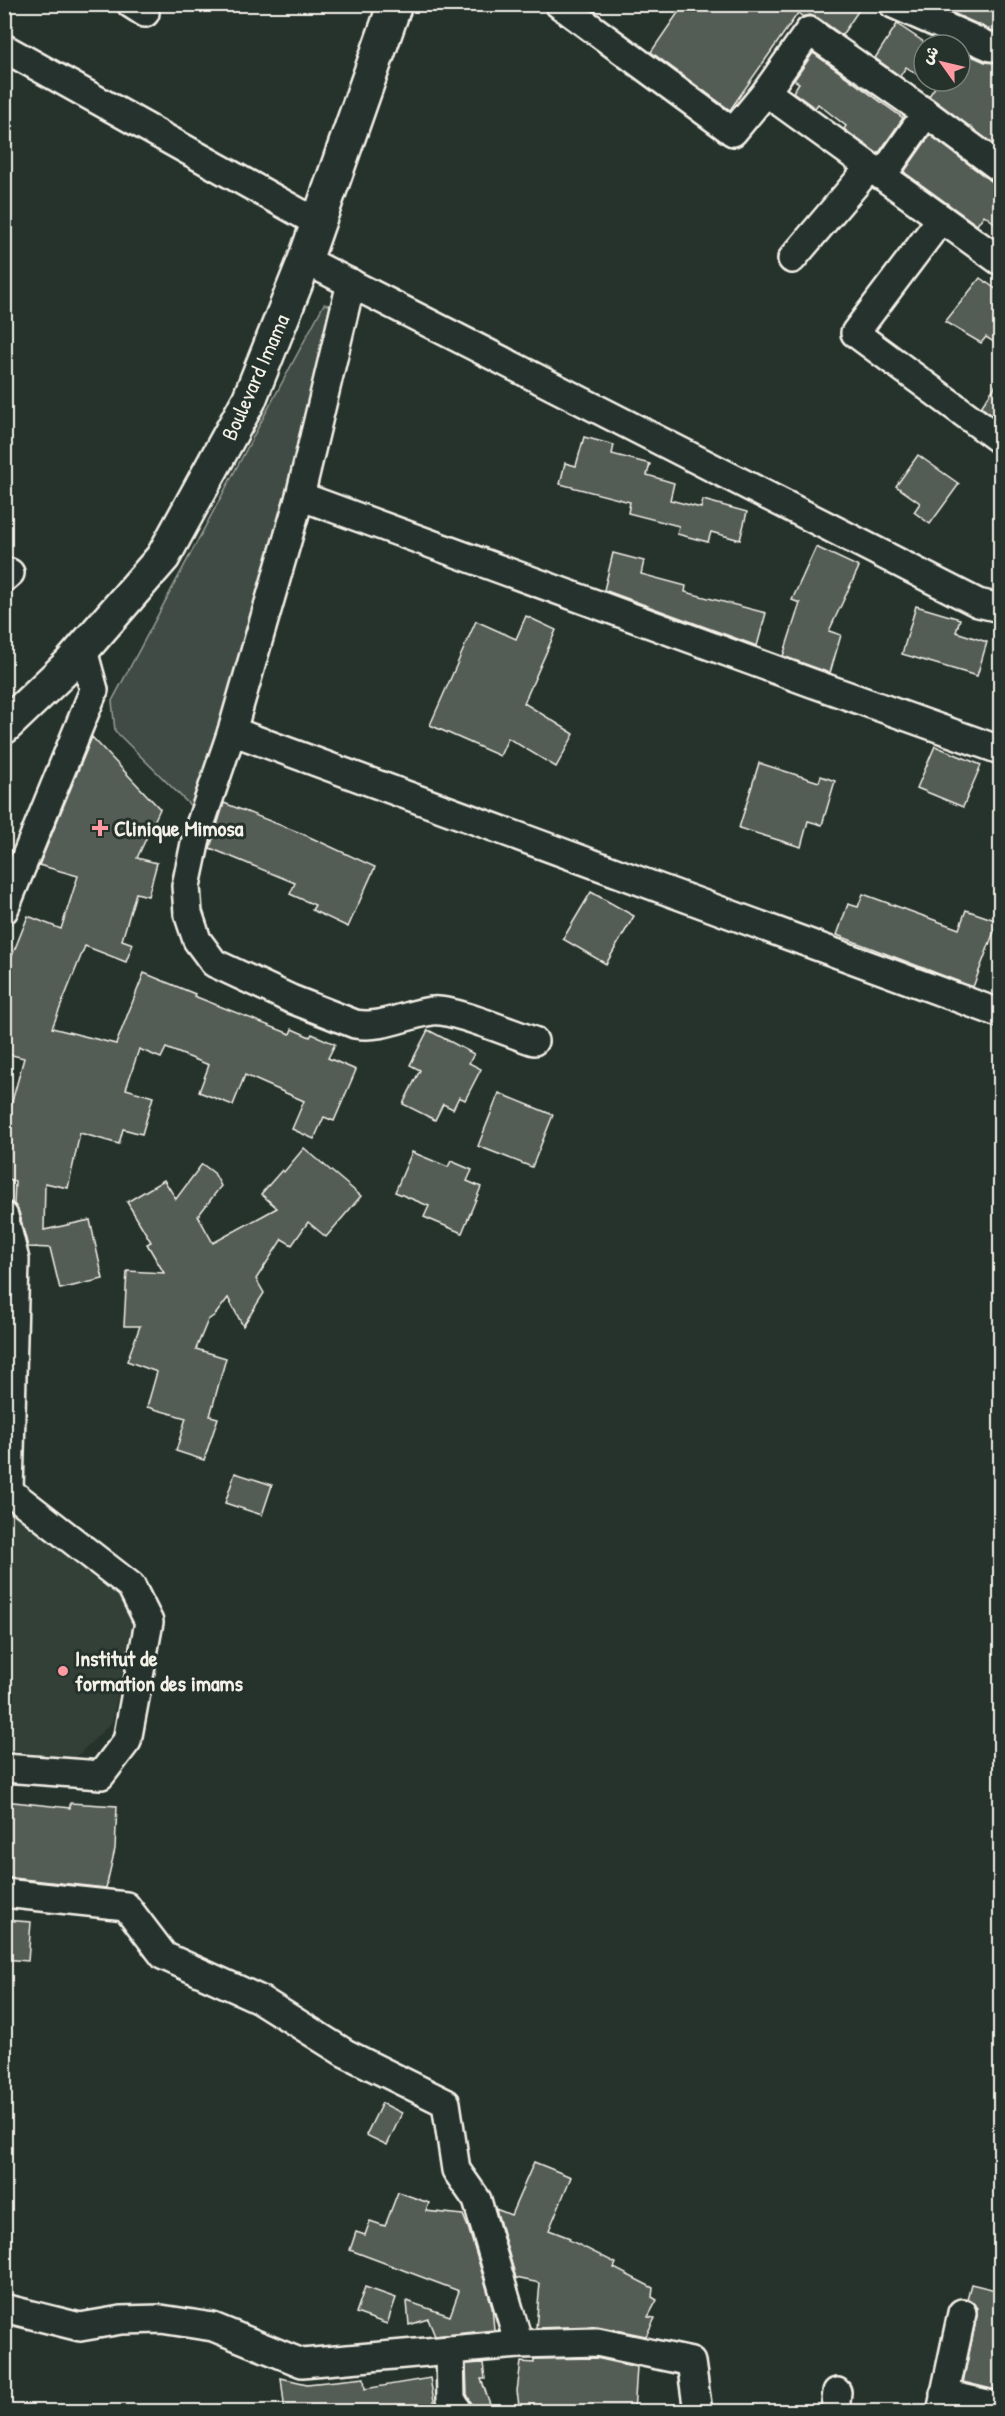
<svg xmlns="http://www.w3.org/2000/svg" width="1005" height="2416" viewBox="0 0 1005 2416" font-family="'Patrick Hand','Playpen Sans Arabic',sans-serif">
  <rect width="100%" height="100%" fill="#26332d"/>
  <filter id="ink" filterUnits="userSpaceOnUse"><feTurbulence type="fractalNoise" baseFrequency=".0167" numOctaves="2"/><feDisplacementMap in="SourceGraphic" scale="12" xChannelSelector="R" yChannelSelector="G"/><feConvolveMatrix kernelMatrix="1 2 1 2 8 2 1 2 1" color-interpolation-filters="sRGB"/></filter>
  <g filter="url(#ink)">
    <polygon fill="#333f39" points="4,1506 119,1591 133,1620 112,1722 75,1758 5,1750"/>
    <polygon fill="#414b45" stroke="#9a9e96" stroke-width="1.5" points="324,304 332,306 327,336 293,484 195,810 115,731 112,701"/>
    <g fill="#525c55" stroke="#f4f1e8" stroke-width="1.5">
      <polygon points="684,4 728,4 737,11 742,4 863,4 842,35 818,18 810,15 803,17 798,13 730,110 651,52"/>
      <polygon points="933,4 1000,4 1000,35 997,33"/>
      <polygon points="897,24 927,44 924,45 924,79 906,67 900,76 875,58"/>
      <polygon points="960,51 985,62 993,63 1000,59 1000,149 929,96 939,81 960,81"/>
      <polygon points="813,53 903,118 878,154 844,129 846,126 818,104 815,108 793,92 799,83 794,80"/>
      <polygon points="930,135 991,181 1000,183 1000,227 984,215 977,225 904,172"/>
      <polygon points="980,278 1000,292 1000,346 986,337 981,343 945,322"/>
      <polygon points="1000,379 1000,421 981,407"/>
      <polygon points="584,437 614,445 612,454 650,464 647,475 674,483 670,500 701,508 703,500 747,512 740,540 711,532 708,542 677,534 679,526 628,513 630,502 560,484 565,463 576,466"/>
      <polygon points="918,455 959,484 930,524 914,512 920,503 896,486"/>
      <polygon points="816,547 859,567 829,631 841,635 830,673 783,656 800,603 792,600"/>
      <polygon points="613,553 644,561 641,574 686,586 685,592 766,613 757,646 604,590"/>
      <polygon points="916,606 960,619 956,632 987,642 977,676 902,654"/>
      <polygon points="526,616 556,630 524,703 574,734 556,767 508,738 500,756 430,725 476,621 516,639"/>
      <polygon points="92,737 160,809 137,858 157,863 148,896 136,893 122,940 133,944 126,962 85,946 52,1028 116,1044 144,973 195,994 194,996 290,1034 292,1029 310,1037 312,1034 335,1044 328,1058 356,1070 334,1121 324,1117 314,1139 292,1129 304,1101 245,1075 233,1105 199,1092 209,1065 166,1048 161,1058 139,1049 126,1089 153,1097 142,1134 123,1129 119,1144 80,1133 68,1188 45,1183 44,1230 90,1220 103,1279 60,1289 50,1248 28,1247 19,1212 14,1204 15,1181 4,1178 4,1144 11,1121 7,1120 24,1058 4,1053 4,976 28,916 61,929 78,876 39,865"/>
      <polygon points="935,746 981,765 963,807 917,788"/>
      <polygon points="759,763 819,782 821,776 835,781 822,825 808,821 801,847 739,828"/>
      <polygon points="224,803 303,834 375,867 348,927 312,910 315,905 290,894 295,883 210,848"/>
      <polygon points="591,892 634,916 606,964 563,939"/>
      <polygon points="863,894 959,929 966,910 998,921 973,987 837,935 848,904 858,907"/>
      <polygon points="428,1030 474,1054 469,1063 481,1069 465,1100 459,1097 453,1109 443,1104 435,1120 403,1104 420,1070 410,1065"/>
      <polygon points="499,1093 553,1115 532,1167 478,1146"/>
      <polygon points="304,1148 361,1196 326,1237 308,1222 292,1245 282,1239 256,1279 264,1293 243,1326 228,1298 215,1315 208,1320 196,1349 226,1358 210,1416 218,1418 204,1460 176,1451 186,1418 147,1407 157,1372 127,1361 140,1326 124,1326 127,1271 164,1273 147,1244 151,1242 127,1202 164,1180 176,1199 202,1164 214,1173 221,1186 198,1216 213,1243 277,1208 261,1194 282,1170 284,1172"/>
      <polygon points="412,1152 448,1167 451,1161 472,1170 467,1181 481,1187 462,1233 424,1217 429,1206 395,1192"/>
      <polygon points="235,1473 272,1485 262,1515 225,1503"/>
      <polygon points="4,1801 70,1808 70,1803 117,1806 115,1849 106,1888 4,1877"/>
      <polygon points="4,1920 31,1922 28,1961 4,1959"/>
      <polygon points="382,2103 402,2113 387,2145 366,2135"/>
      <polygon points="534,2162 571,2177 549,2230 570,2238 569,2240 616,2263 614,2268 653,2288 652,2297 657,2300 648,2317 655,2318 646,2336 597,2326 536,2328 540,2283 516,2278 496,2209 511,2215"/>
      <polygon points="398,2192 429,2203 426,2211 463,2215 468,2227 492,2306 494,2330 435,2336 428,2319 409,2325 407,2301 450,2316 459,2291 350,2250 356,2232 365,2235 370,2221 385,2226"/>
      <polygon points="971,2284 1000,2291 1000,2391 963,2382 977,2316 977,2308 967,2299"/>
      <polygon points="365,2287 396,2298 387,2324 356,2313"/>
      <polygon points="596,2358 637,2367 634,2412 520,2412 517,2391 521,2362 534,2363 534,2359"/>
      <polygon points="483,2363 485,2379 481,2379 493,2412 475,2412 467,2394 466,2364"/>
      <polygon points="281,2378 307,2384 364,2378 365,2389 430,2378 436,2412 285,2412"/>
    </g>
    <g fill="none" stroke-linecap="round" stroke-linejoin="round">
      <g stroke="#f4f1e8" stroke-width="32">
        <g id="minor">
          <polyline points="131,4 145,13"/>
          <polyline points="559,4 733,132 766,92 1000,261"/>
          <polyline points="893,4 991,47"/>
          <polyline points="4,48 318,223"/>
          <polyline points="766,92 809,31 926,113 1000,168"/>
          <polyline points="882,176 926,113"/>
          <polyline points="941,219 855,333 1000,440"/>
          <polyline points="792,259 870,167"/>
          <polyline points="305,260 978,603 1000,608"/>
          <path d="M351,283l-51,213 -68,235 -35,103 -11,52 2,27 9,27 17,23 77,36 64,25c28,5 51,-10 77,-13 20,-3 80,23 102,30"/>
          <polyline points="300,496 812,683 1000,750"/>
          <polyline points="4,578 10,573"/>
          <polyline points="232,731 996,1012"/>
          <polyline points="4,910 94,690 83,650"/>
          <polyline points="4,1216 15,1260 9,1491 131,1586 149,1622 127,1741 101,1775 4,1768"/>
          <polyline points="4,1893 126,1906 164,1956 259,1999 345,2053 446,2103 456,2170 477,2200 519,2344"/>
          <polyline points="4,2308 80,2327 121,2320 161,2319 213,2327 302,2363 519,2344 597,2342 691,2362 698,2412"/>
          <polyline points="450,2350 451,2399 459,2412"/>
          <polyline points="944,2394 1000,2407"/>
          <polyline points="835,2412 837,2392"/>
          <polyline points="941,2412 962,2313"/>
        </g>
      </g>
      <g stroke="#f4f1e8" stroke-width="38">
        <polyline id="major" points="4,727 70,664 163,557 249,400 305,260 395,4"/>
      </g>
      <use href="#minor" stroke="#26332d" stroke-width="27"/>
      <use href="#major" stroke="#26332d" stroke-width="33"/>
    </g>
  </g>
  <g fill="#ff9aa2" stroke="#26332d" stroke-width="2">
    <path d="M97 819h6v6h6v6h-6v6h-6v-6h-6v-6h6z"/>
    <circle cx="63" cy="1671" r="6"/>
  </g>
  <g text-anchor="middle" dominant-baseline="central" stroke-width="6" stroke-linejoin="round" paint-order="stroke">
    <g font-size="22" fill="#f4f1e8" stroke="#26332d">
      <text transform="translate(255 377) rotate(-66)">Boulevard Imama</text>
    </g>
    <g font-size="22" font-weight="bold" fill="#f4f1e8" stroke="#26332d" text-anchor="start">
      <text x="114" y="828">Clinique Mimosa</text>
      <text x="75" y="1658">Institut de<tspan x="75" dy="25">formation des imams</tspan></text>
    </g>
  </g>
  <rect width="1005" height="2416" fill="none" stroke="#26332d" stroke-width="24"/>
  <rect x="12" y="12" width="981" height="2392" fill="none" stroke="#f4f1e8" stroke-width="2" filter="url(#ink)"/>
  <g transform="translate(942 63) rotate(304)"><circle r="28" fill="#26332d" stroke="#787f78" stroke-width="1.5"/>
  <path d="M0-4.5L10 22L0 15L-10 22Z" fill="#ff9aa2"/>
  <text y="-9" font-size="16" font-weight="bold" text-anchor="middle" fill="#f4f1e8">ش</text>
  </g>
</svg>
